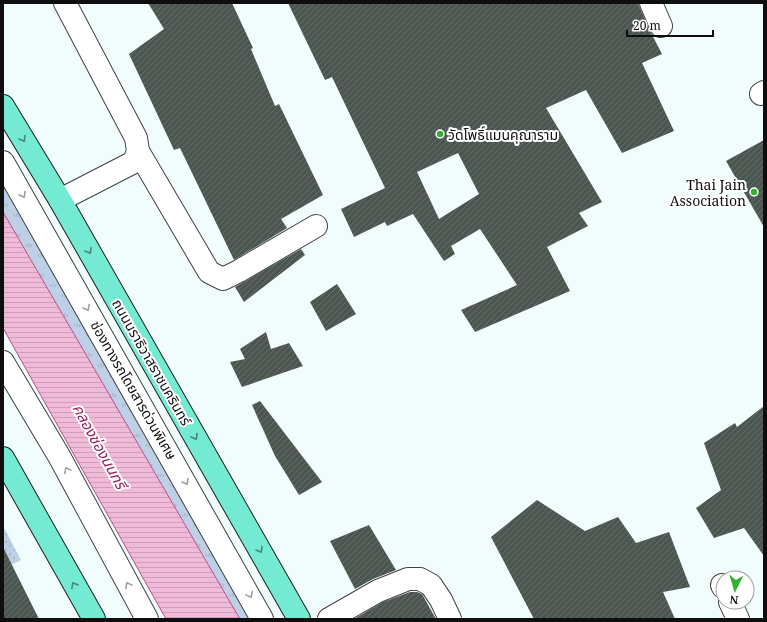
<svg xmlns="http://www.w3.org/2000/svg" width="767" height="622" viewBox="0 0 767 622" font-family="'Noto Serif','Noto Sans Thai',serif">
  <defs>
    <pattern id="grass-tufts" width="24" height="20" patternUnits="userSpaceOnUse"><rect width="24" height="20" fill="#bdd0e5"/><path d="M3 7l-1-3M5 7V3M7 7l1-3M15 17l-1-3M17 17v-4M19 17l1-3" fill="none" stroke="#a1b1c3"/></pattern>
    <pattern id="garden-dots" width="8" height="8" patternUnits="userSpaceOnUse"><rect width="8" height="8" fill="#bdd0e5"/><path d="M2 2h.1M6 6h.1" fill="none" stroke="#a1b1c3" stroke-width="1.8" stroke-linecap="round"/></pattern>
    <pattern id="water-rules" width="6" height="5" patternUnits="userSpaceOnUse"><rect width="6" height="5" fill="#f0bad9"/><path d="M0 2.5h6" fill="none" stroke="#cd9fb9"/></pattern>
    <pattern id="building-hatch" width="6" height="6" patternUnits="userSpaceOnUse"><rect width="6" height="6" fill="#4c5650"/><path d="M-1 1l2-2M0 6l6-6M5 7l2-2" fill="none" stroke="#676e6a"/></pattern>
  </defs>
  <rect width="100%" height="100%" fill="#f1fdfc"/>
  <polygon fill="url(#grass-tufts)" points="3,179 255,619 240,619 3,212"/>
  <polygon fill="url(#garden-dots)" points="3,526 21,560 3,569"/>
  <polygon fill="url(#water-rules)" stroke="#bf498a" points="3,212 237,614 240,619 166,619 3,328"/>
  <g fill="url(#building-hatch)" fill-rule="evenodd">
    <polygon points="148,3 232,3 253,48 251,49 275,106 279,104 323,195 281,219 287,228 234,260 180,148 174,150 129,54 164,29"/>
    <path d="M288,3h350l12,28 12,23 -20,9 32,68 -52,22 -36,-63 -40,18 56,94 -23,11 9,13 -41,21 23,44 -95,41 -14,-22 56,-25 -37,-56 -29,17 4,8 -11,7 -31,-47 -26,12 -2,-4 -31,15 -13,-28 44,-21 -53,-111 -7,3zM458,153l21,41 -40,25 -22,-47z"/>
    <polygon points="764,140 764,227 726,161"/>
    <polygon points="301,249 305,255 244,302 235,287"/>
    <polygon points="337,284 356,314 326,331 310,302"/>
    <polygon points="266,332 271,349 289,343 303,366 242,387 230,362 245,359 240,349"/>
    <polygon points="260,401 322,482 299,495 275,456 252,405"/>
    <polygon points="764,406 764,556 744,528 714,538 696,508 721,490 704,443 735,423 737,427"/>
    <polygon points="537,500 585,531 618,517 636,543 669,532 690,587 663,592 675,619 534,619 491,537"/>
    <polygon points="369,525 396,570 373,579 355,589 330,541"/>
    <polygon points="3,547 39,619 3,619"/>
    <polygon points="410,592 417,592 422,594 436,619 354,619 383,602"/>
  </g>
  <g fill="none" stroke-linecap="round" stroke-linejoin="round">
    <g stroke="#414141" stroke-width="24">
      <g id="minor">
        <polyline points="651,3 661,26"/>
        <polyline points="761,94 764,92"/>
        <polyline points="138,151 209,272 223,279 239,271 316,226"/>
        <polyline points="3,162 262,619"/>
        <polyline points="60,200 134,162 138,151 136,138 65,3"/>
        <polyline points="3,362 59,456 147,619"/>
        <polyline points="722,585 723,587"/>
        <polyline points="730,602 738,619"/>
        <polyline points="329,619 378,591 408,579 420,579 431,585 441,600 450,619"/>
      </g>
    </g>
    <g stroke="#1f1f1f" stroke-width="24">
      <g id="major">
        <polyline points="3,106 60,200 299,619"/>
        <polyline points="3,458 94,619"/>
      </g>
    </g>
    <use href="#minor" stroke="#fff" stroke-width="22"/>
    <use href="#major" stroke="#74ead3" stroke-width="22"/>
  </g>
  <defs><path id="oneway-chevron" d="M-2-3.5L2.5 0L-2 3.5" fill="none" stroke-width="1.6" stroke-linecap="round" stroke-linejoin="round"/></defs>
  <g stroke="#46877a">
    <use href="#oneway-chevron" transform="translate(23 139) rotate(59)"/>
    <use href="#oneway-chevron" transform="translate(89 251) rotate(60)"/>
    <use href="#oneway-chevron" transform="translate(195 437) rotate(60)"/>
    <use href="#oneway-chevron" transform="translate(260 550) rotate(60)"/>
    <use href="#oneway-chevron" transform="translate(74 585) rotate(-119)"/>
  </g>
  <g stroke="#9f9f9f">
    <use href="#oneway-chevron" transform="translate(23 195) rotate(60)"/>
    <use href="#oneway-chevron" transform="translate(87 308) rotate(60)"/>
    <use href="#oneway-chevron" transform="translate(67 470) rotate(-118)"/>
    <use href="#oneway-chevron" transform="translate(186 482) rotate(60)"/>
    <use href="#oneway-chevron" transform="translate(128 585) rotate(-118)"/>
    <use href="#oneway-chevron" transform="translate(250 595) rotate(62)"/>
  </g>
  <g fill="#34b034" stroke="#fff" stroke-width="1.5">
    <circle cx="440" cy="134" r="4"/>
    <circle cx="754" cy="192" r="4"/>
  </g>
  <g text-anchor="middle" dominant-baseline="central" stroke-width="4" stroke-linejoin="round" paint-order="stroke">
    <g font-size="14" fill="#0e0e0e" stroke="#fff" text-anchor="start">
      <text x="448" y="134">วัดโพธิ์แมนคุณาราม</text>
      <text x="746" y="184" text-anchor="end">Thai Jain<tspan x="746" dy="16">Association</tspan></text>
    </g>
    <g font-size="14" fill="#0e0e0e" stroke="#fff">
      <text transform="translate(152 362) rotate(60)">ถนนนราธิวาสราชนครินทร์</text>
      <text transform="translate(134 390) rotate(60)">ช่องทางรถโดยสารด่วนพิเศษ</text>
    </g>
    <g font-size="15" font-style="italic" fill="#93245d" stroke="#fff">
      <text transform="translate(100 446) rotate(61)">คลองช่องนนทรี</text>
    </g>
  </g>
  <rect width="767" height="622" fill="none" stroke="#0e0e0e" stroke-width="8"/>
  <g transform="translate(735 590) rotate(185)"><circle r="19" fill="#ffffff" stroke="#9f9f9f"/>
  <path d="M0-3L7 15L0 10L-7 15Z" fill="#34b034"/>
  <text y="-6" font-size="11" font-weight="bold" text-anchor="middle" fill="#0e0e0e">N</text>
  </g>
  <path d="M627 30v6h86v-6" fill="none" stroke="#0e0e0e" stroke-width="2"/>
  <text x="633" y="30" font-size="12" fill="#0e0e0e" stroke="#ffffff" stroke-width="3" paint-order="stroke">20 m</text>
</svg>
